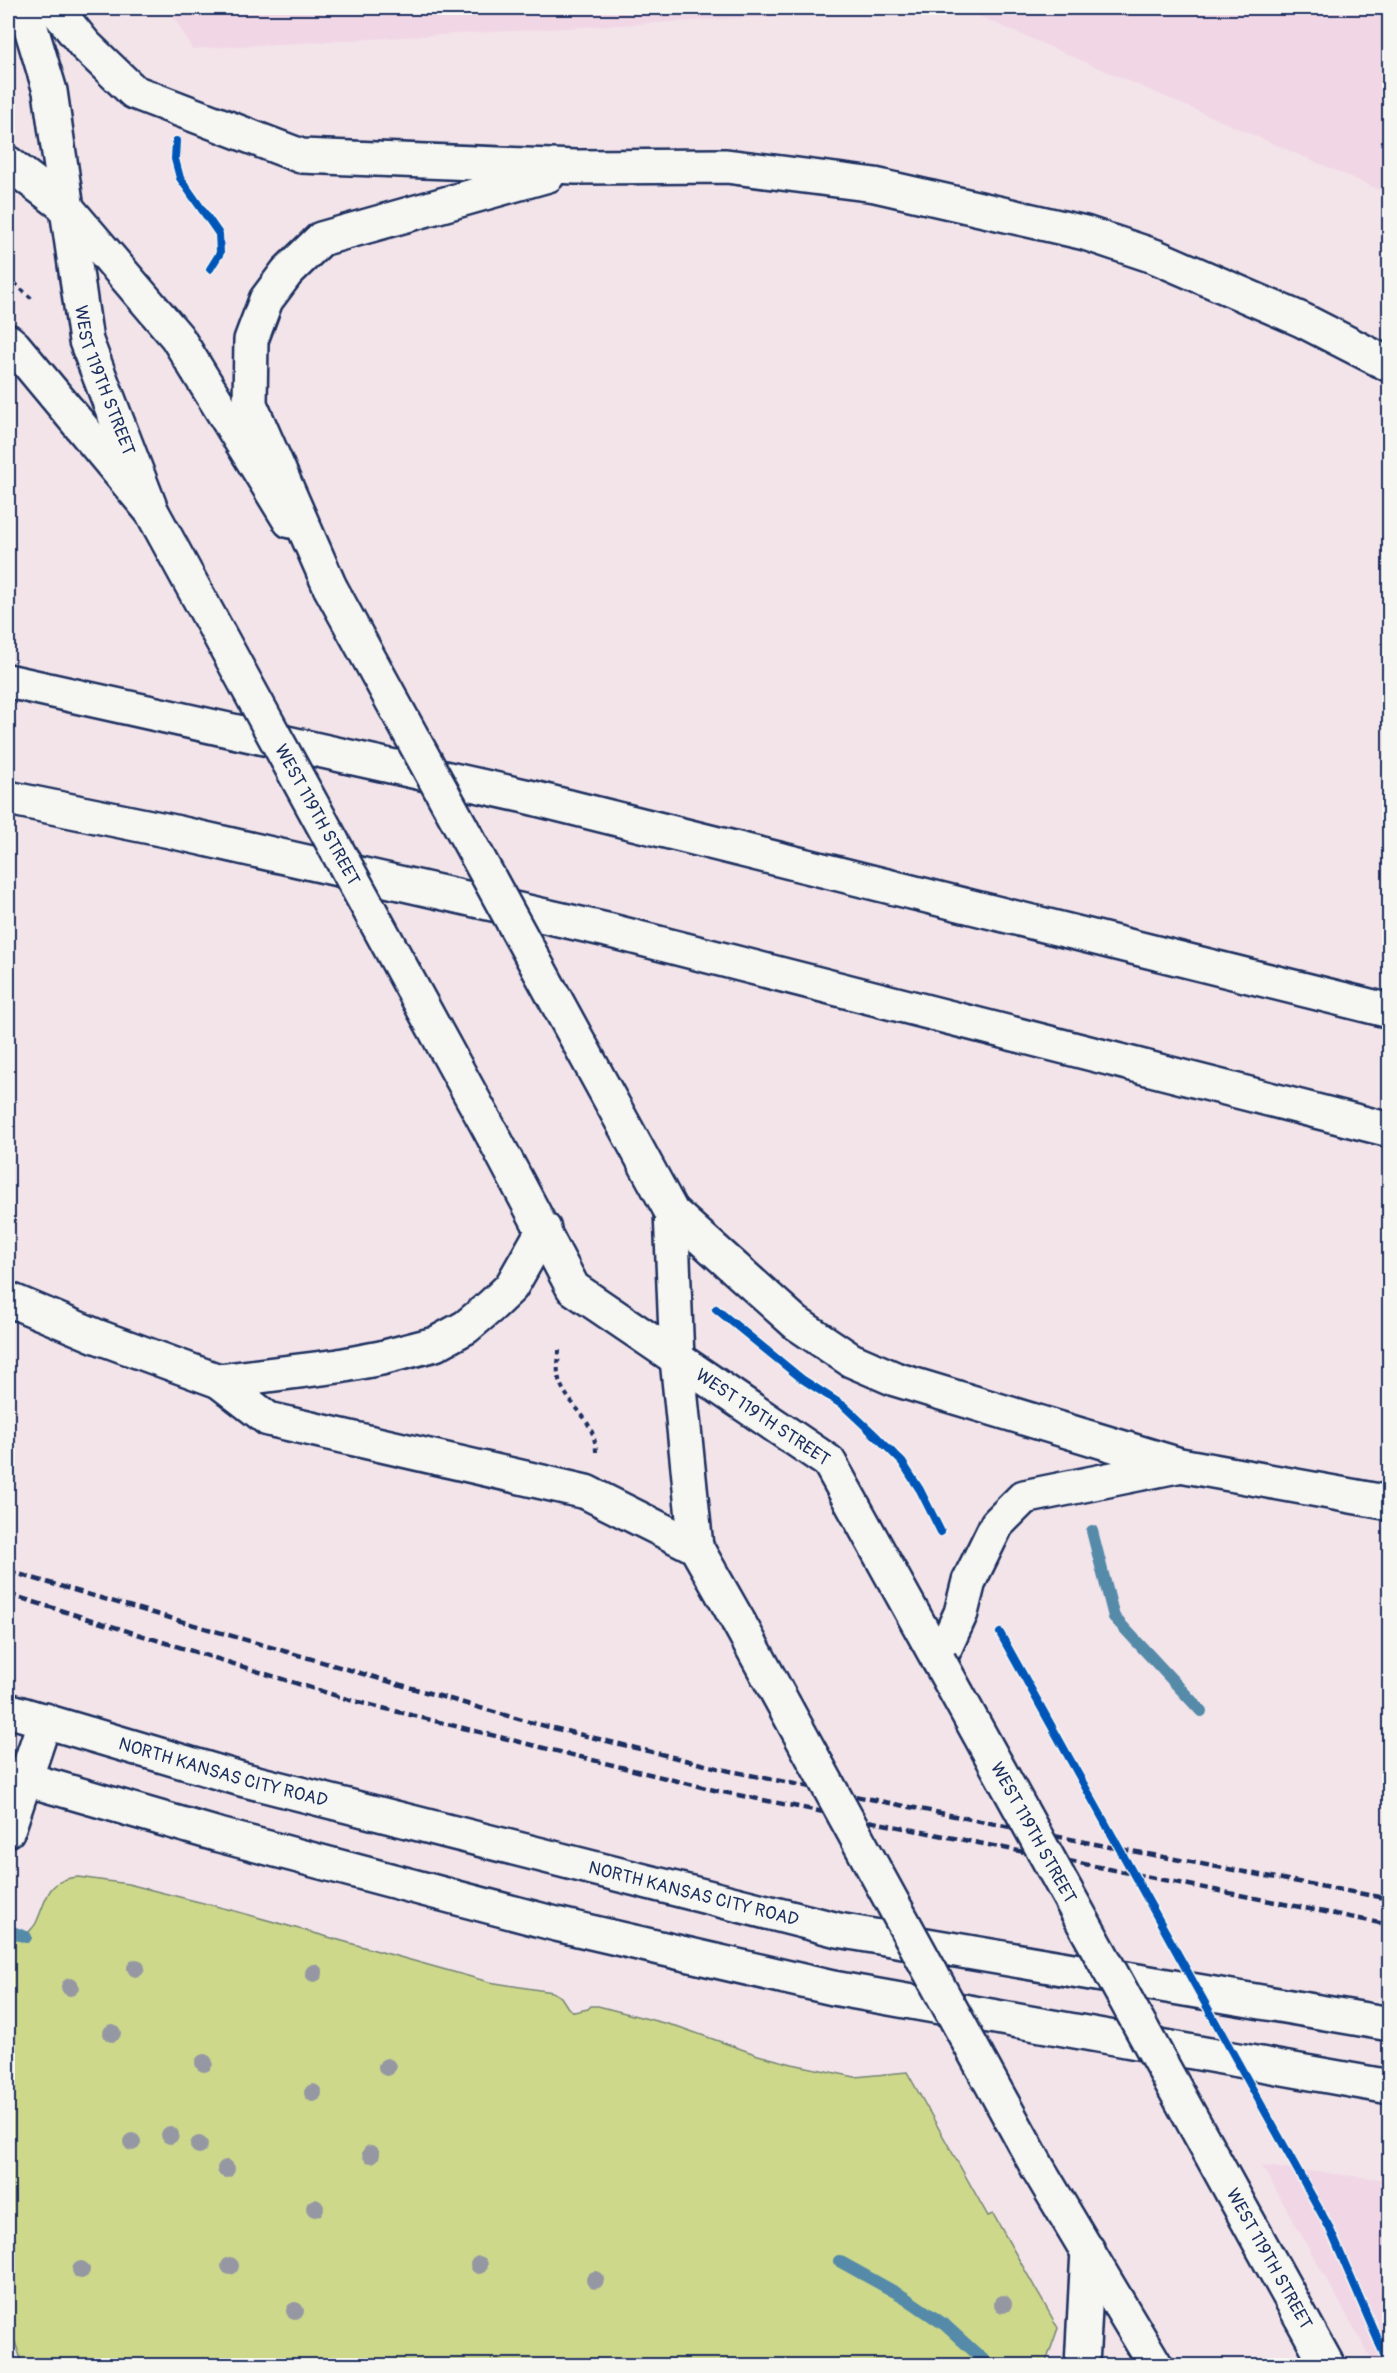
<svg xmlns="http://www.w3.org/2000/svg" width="1397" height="2373" viewBox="0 0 1397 2373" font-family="Pangolin,sans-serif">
  <rect width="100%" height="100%" fill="#f3e4ea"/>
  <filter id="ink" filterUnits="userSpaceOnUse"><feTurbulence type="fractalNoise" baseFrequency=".0167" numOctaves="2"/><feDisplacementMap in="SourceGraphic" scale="12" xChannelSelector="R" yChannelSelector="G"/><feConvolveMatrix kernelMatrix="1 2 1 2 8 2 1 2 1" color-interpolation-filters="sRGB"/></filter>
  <g filter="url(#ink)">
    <g fill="#f1d7e5">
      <polygon points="169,8 923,8 192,49"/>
      <polygon points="960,8 1389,8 1389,194"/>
      <polygon points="1262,2166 1389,2180 1389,2365 1375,2365"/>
    </g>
    <path fill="#cdd88b" stroke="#748474" stroke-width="1.5" d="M78,1877l50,7 107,27 254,71 63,10 9,5 7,11 6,4 14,-3 3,-3h7l81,21 79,28 34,9 63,13 52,-5 81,144 5,-2 65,114 -13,37h-48l-49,-43 -42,-27 -67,-37 -3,6 68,37 39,26 39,38h-959l-15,-43v-387l2,-2 15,6c2,-7 8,-10 11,-16 11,-23 10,-44 42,-46z"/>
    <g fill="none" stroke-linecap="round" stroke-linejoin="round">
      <g stroke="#558aa9" stroke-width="12">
        <polyline points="1092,1531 1114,1617 1201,1711"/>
        <polyline points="9,1931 26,1937"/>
        <polyline points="839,2261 904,2297 945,2325 990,2366"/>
      </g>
      <g stroke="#1b2f5e" stroke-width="38">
        <g id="major">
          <path id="s1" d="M25,8l25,83 36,250 64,166"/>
          <polyline points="8,163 67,208 177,337 290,521"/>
          <path id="s2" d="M491,1132l82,156 256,174 110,199"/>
          <polyline points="671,1211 677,1359 696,1547 738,1621"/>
          <path id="s3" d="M8,1710l233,69 597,151 552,94"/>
          <polyline points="8,1774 219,1835 556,1924 833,1988 1390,2087"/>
          <polyline points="8,1830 45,1720"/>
          <polyline points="1039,2170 1156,2366"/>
          <polyline points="1233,2194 1328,2366"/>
          <polyline points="1082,2366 1088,2250"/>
        </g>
      </g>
      <g stroke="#1b2f5e" stroke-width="38">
        <g id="highway">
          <polyline points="55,8 85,45 134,92 301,156 576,167 726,166 875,185 1085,233 1154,256 1302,320 1390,365"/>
          <polyline points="8,341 14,346 152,512"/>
          <polyline points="330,587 250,404 251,340 266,300 287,272 321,239 548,175"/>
          <polyline points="8,681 525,796 1390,1011"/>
          <polyline points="8,798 170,831 607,930 1390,1130"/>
          <polyline points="671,1211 796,1323 851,1360 895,1379 1180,1465 1390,1503"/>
          <polyline points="8,1299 96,1336 219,1381 268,1419 586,1492 696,1547"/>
          <polyline points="219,1381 339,1366 381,1358 435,1344 466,1327 491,1306 511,1287 544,1229"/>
          <polyline points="939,1661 961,1613 969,1581 997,1524 1024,1497 1177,1466"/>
        </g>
      </g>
      <g stroke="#1b2f5e" stroke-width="4" stroke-dasharray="4.5 4.5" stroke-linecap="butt">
        <polyline points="176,148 175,159 180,178 219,234 220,253 210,269"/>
        <polyline points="8,277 32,299"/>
        <polyline points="716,1309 748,1335"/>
        <path d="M559,1350c0,8 -2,16 -1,24 4,30 37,40 38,78"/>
        <path d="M780,1361c20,17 43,29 64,45 45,34 72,76 97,126"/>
      </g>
      <use href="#major" stroke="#f6f6f2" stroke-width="33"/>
      <use href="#highway" stroke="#f6f6f2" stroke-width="33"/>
      <g stroke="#1b2f5e" stroke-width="4.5" stroke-dasharray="9 4.5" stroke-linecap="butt">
        <polyline points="8,1571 529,1722 730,1771 1110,1847 1390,1899"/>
        <polyline points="8,1594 350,1700 718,1791 1390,1925"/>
      </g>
      <g stroke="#1b2f5e" stroke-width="38" stroke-linecap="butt">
        <g id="major-bridge">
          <path id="s4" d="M152,512l339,620"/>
          <polyline points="330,587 671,1211"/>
          <polyline points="738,1621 1039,2170"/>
          <path id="s5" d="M939,1661l294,533"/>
        </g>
      </g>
      <use href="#major-bridge" stroke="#f6f6f2" stroke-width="33"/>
      <g stroke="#f6f6f2" stroke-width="11">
        <g id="cycleway">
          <polyline points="176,141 175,159 180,178 219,234 220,253 210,269"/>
          <polyline points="716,1309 802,1379 844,1406 877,1437 902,1462 920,1490 941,1532"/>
          <polyline points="1000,1633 1329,2227 1389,2366"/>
        </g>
      </g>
      <use href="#cycleway" stroke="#0057b8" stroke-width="8"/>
    </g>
    <g fill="#9598a3">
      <circle cx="136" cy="1968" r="9"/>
      <circle cx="314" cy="1973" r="9"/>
      <circle cx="70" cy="1987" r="9"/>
      <circle cx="112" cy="2033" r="9"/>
      <circle cx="204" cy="2063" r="9"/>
      <circle cx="387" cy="2067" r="9"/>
      <circle cx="313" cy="2093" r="9"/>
      <circle cx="170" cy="2135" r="9"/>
      <circle cx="132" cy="2142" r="9"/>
      <circle cx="199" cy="2145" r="9"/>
      <circle cx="371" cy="2154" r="9"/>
      <circle cx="226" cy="2169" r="9"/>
      <circle cx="315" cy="2208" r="9"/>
      <circle cx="479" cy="2265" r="9"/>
      <circle cx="230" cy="2266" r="9"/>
      <circle cx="81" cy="2270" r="9"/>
      <circle cx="595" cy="2280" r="9"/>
      <circle cx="1003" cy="2304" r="9"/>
      <circle cx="295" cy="2311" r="9"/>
    </g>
  </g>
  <g text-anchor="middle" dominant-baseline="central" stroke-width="4.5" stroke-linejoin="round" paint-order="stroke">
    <g font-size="18" fill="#1b2f5e" stroke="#f6f6f2">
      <text stroke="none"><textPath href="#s1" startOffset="382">WEST 119TH STREET</textPath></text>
      <text stroke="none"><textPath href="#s4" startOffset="345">WEST 119TH STREET</textPath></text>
      <text stroke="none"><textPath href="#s2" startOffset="406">WEST 119TH STREET</textPath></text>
      <text stroke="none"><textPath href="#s3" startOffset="224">NORTH KANSAS CITY ROAD</textPath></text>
      <text stroke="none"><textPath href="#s5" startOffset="196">WEST 119TH STREET</textPath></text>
      <text stroke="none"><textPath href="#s3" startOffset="710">NORTH KANSAS CITY ROAD</textPath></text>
      <text transform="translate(1269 2259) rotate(61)">WEST 119TH STREET</text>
    </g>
  </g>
  <rect width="1397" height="2373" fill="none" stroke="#f6f6f2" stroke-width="30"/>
  <rect x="15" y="15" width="1367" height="2343" fill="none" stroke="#1b2f5e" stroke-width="2" filter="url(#ink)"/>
</svg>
